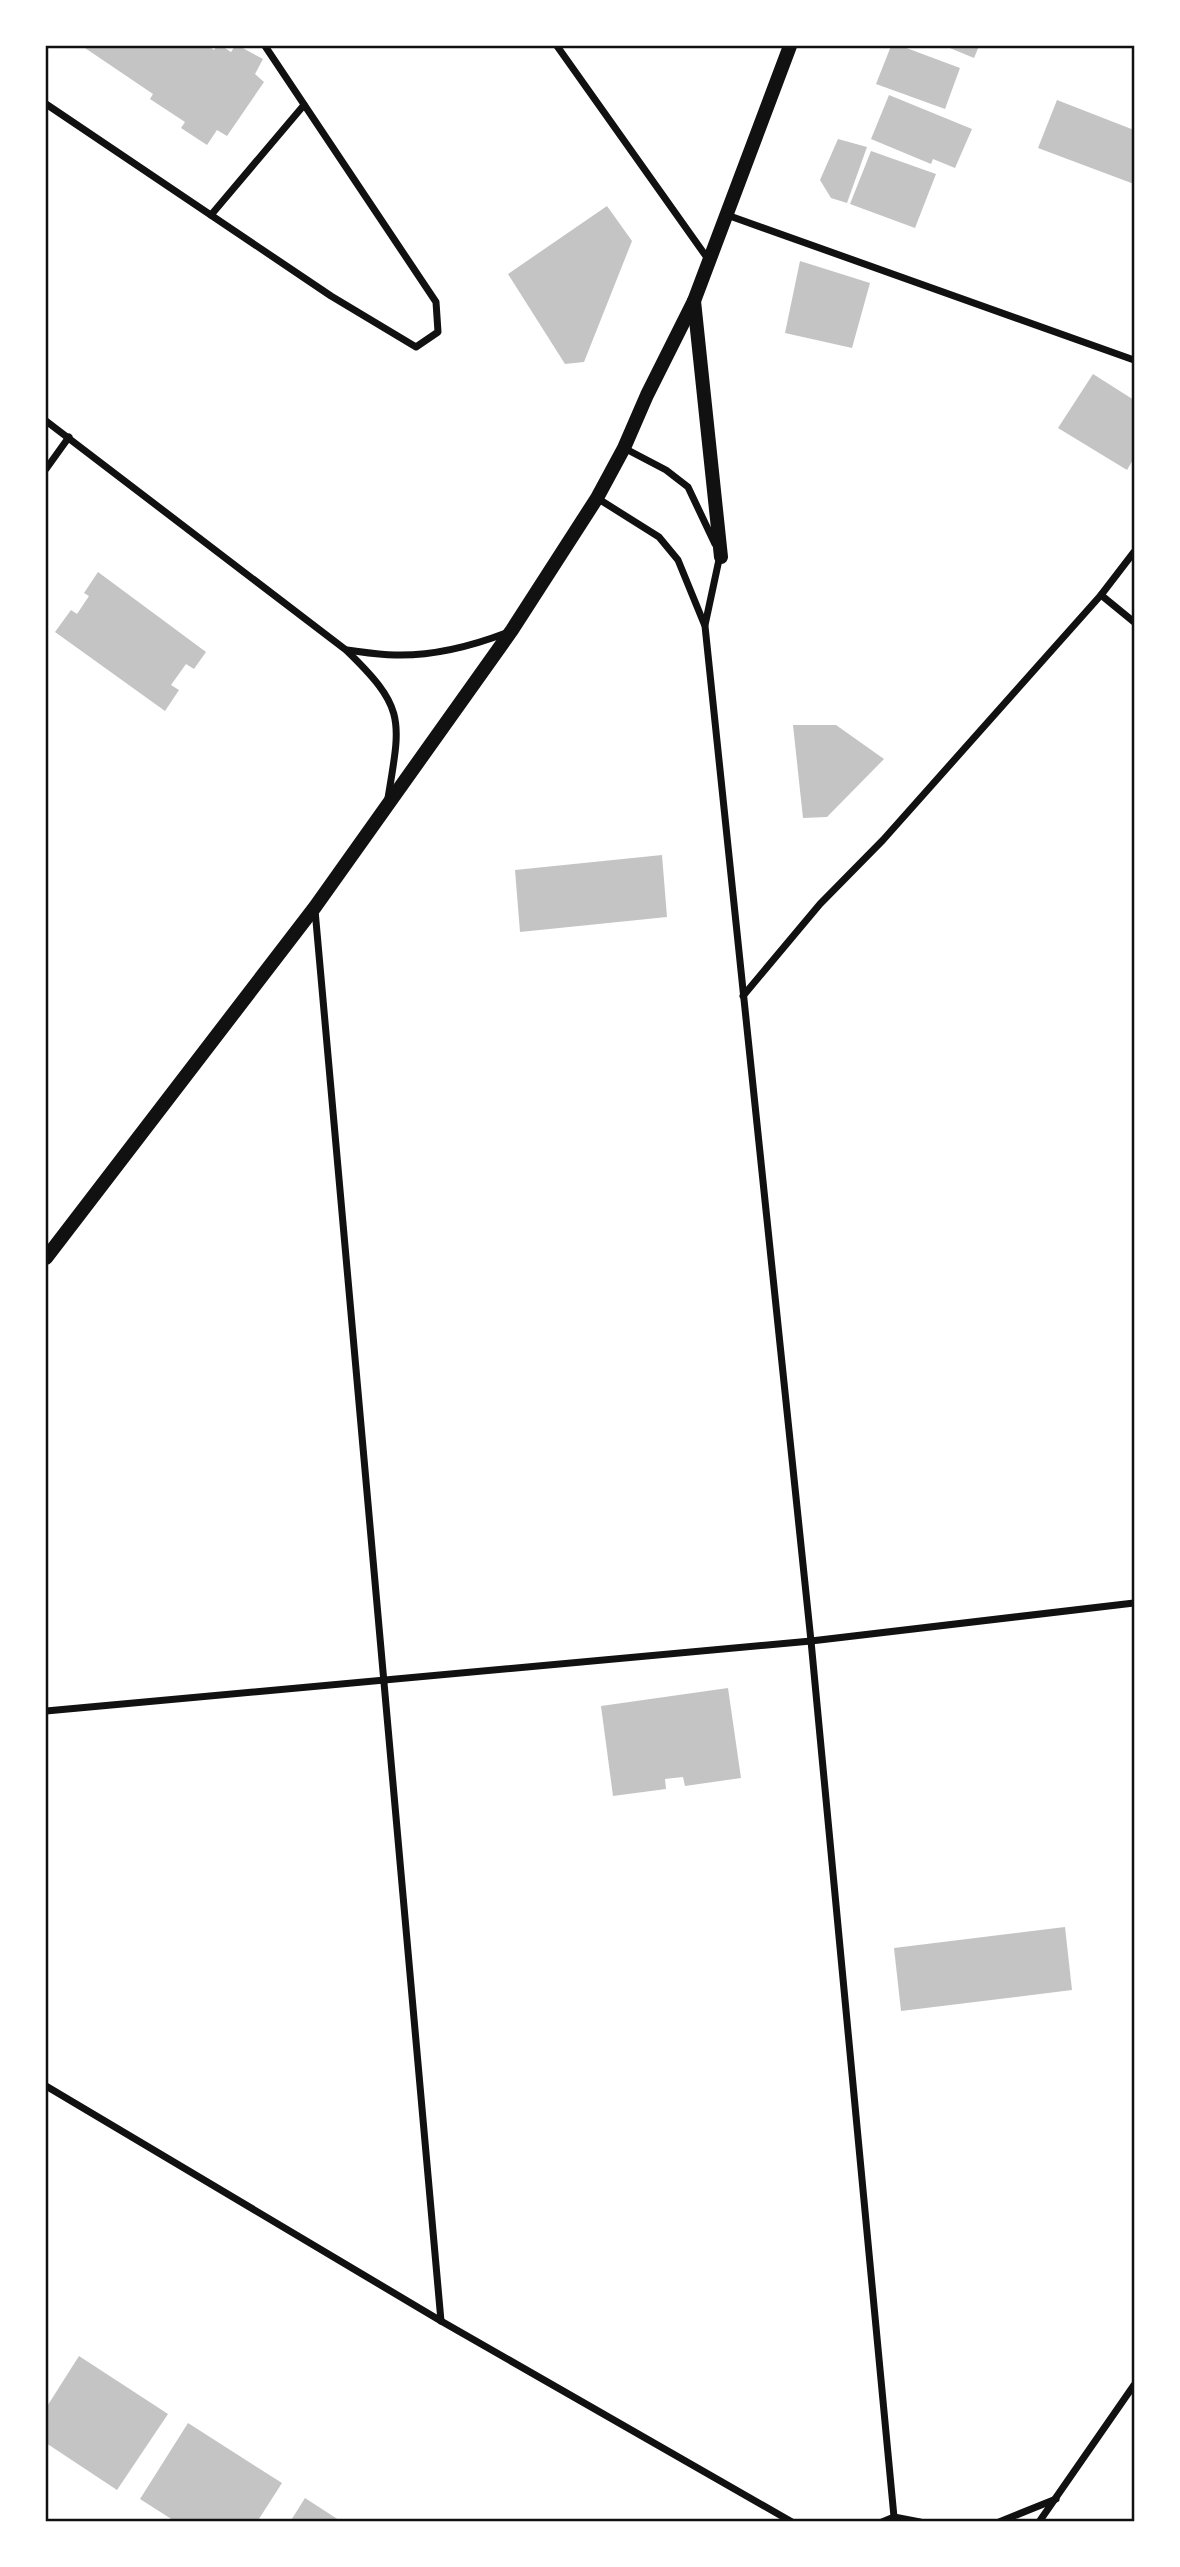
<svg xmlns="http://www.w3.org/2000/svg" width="1180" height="2567" viewBox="0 0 1180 2567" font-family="Georgia,serif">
  <rect width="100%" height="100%" fill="#fff"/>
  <g fill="#c4c4c4">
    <polygon points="82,46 208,46 214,50 217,46 222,46 231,52 235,46 239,46 263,59 255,74 264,82 227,136 217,130 207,145 181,128 185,122 150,99 153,94"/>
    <polygon points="891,46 901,46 960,68 945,109 876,84"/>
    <polygon points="945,46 979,46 974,58"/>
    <polygon points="889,95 972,129 955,168 933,159 931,164 871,139"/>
    <polygon points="1057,100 1134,130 1134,184 1038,148"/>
    <polygon points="838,139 867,147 847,203 831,198 820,180"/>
    <polygon points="871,151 936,174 915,228 850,204"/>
    <polygon points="607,206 632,241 584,362 565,364 508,274"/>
    <polygon points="800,261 870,283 852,348 785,333"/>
    <polygon points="1093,374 1134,400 1134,458 1127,470 1058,428"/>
    <polygon points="98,572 206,652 194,669 186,664 171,685 179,690 165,711 55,632 71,610 77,614 89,596 84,593"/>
    <polygon points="793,725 836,725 884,759 827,817 803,818"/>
    <polygon points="662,855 667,917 520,932 515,870"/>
    <polygon points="728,1688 741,1778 685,1786 683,1777 665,1779 666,1789 613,1796 601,1706"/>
    <polygon points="1065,1927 1072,1990 901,2011 894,1948"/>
    <polygon points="79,2356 168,2414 117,2490 46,2443 46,2408"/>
    <polygon points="188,2423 282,2483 257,2522 176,2522 140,2499"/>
    <polygon points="305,2498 342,2522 290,2522"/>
  </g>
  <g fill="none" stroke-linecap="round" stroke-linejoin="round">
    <g stroke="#111" stroke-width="7">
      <polyline points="557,46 708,259"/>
      <polyline points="46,104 331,296 416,347 438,332 436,302 265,46"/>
      <polyline points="211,215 304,105"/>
      <polyline points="727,215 1134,360"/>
      <path d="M46,421l300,229c60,58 55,69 42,148"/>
      <polyline points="624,448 666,470 688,487 715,544"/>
      <polyline points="46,469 69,437"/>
      <polyline points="597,498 659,537 678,560 705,626 811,1641 894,2517"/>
      <polyline points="1101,595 1134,622"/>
      <polyline points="705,625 720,555"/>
      <path d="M347,650c15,2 32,5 48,5 38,1 77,-9 111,-22"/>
      <polyline points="315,910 441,2321"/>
      <polyline points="743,996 820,904 883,840 1101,595 1134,552"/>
      <polyline points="46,1711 811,1641 1134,1603"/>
      <polyline points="46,2086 441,2321 792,2522"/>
      <polyline points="882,2522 894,2517 920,2522"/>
      <polyline points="999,2522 1056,2499"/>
      <polyline points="1039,2522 1134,2385"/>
    </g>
    <g stroke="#111" stroke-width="14">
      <polyline points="694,301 721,557"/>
      <polyline points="46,1258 315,907 512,630 597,498 624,448 647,395 694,301 790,46"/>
    </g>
  </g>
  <rect width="1180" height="2567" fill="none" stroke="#ffffff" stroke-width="94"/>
  <rect x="47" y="47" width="1086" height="2473" fill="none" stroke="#111" stroke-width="2.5"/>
</svg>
